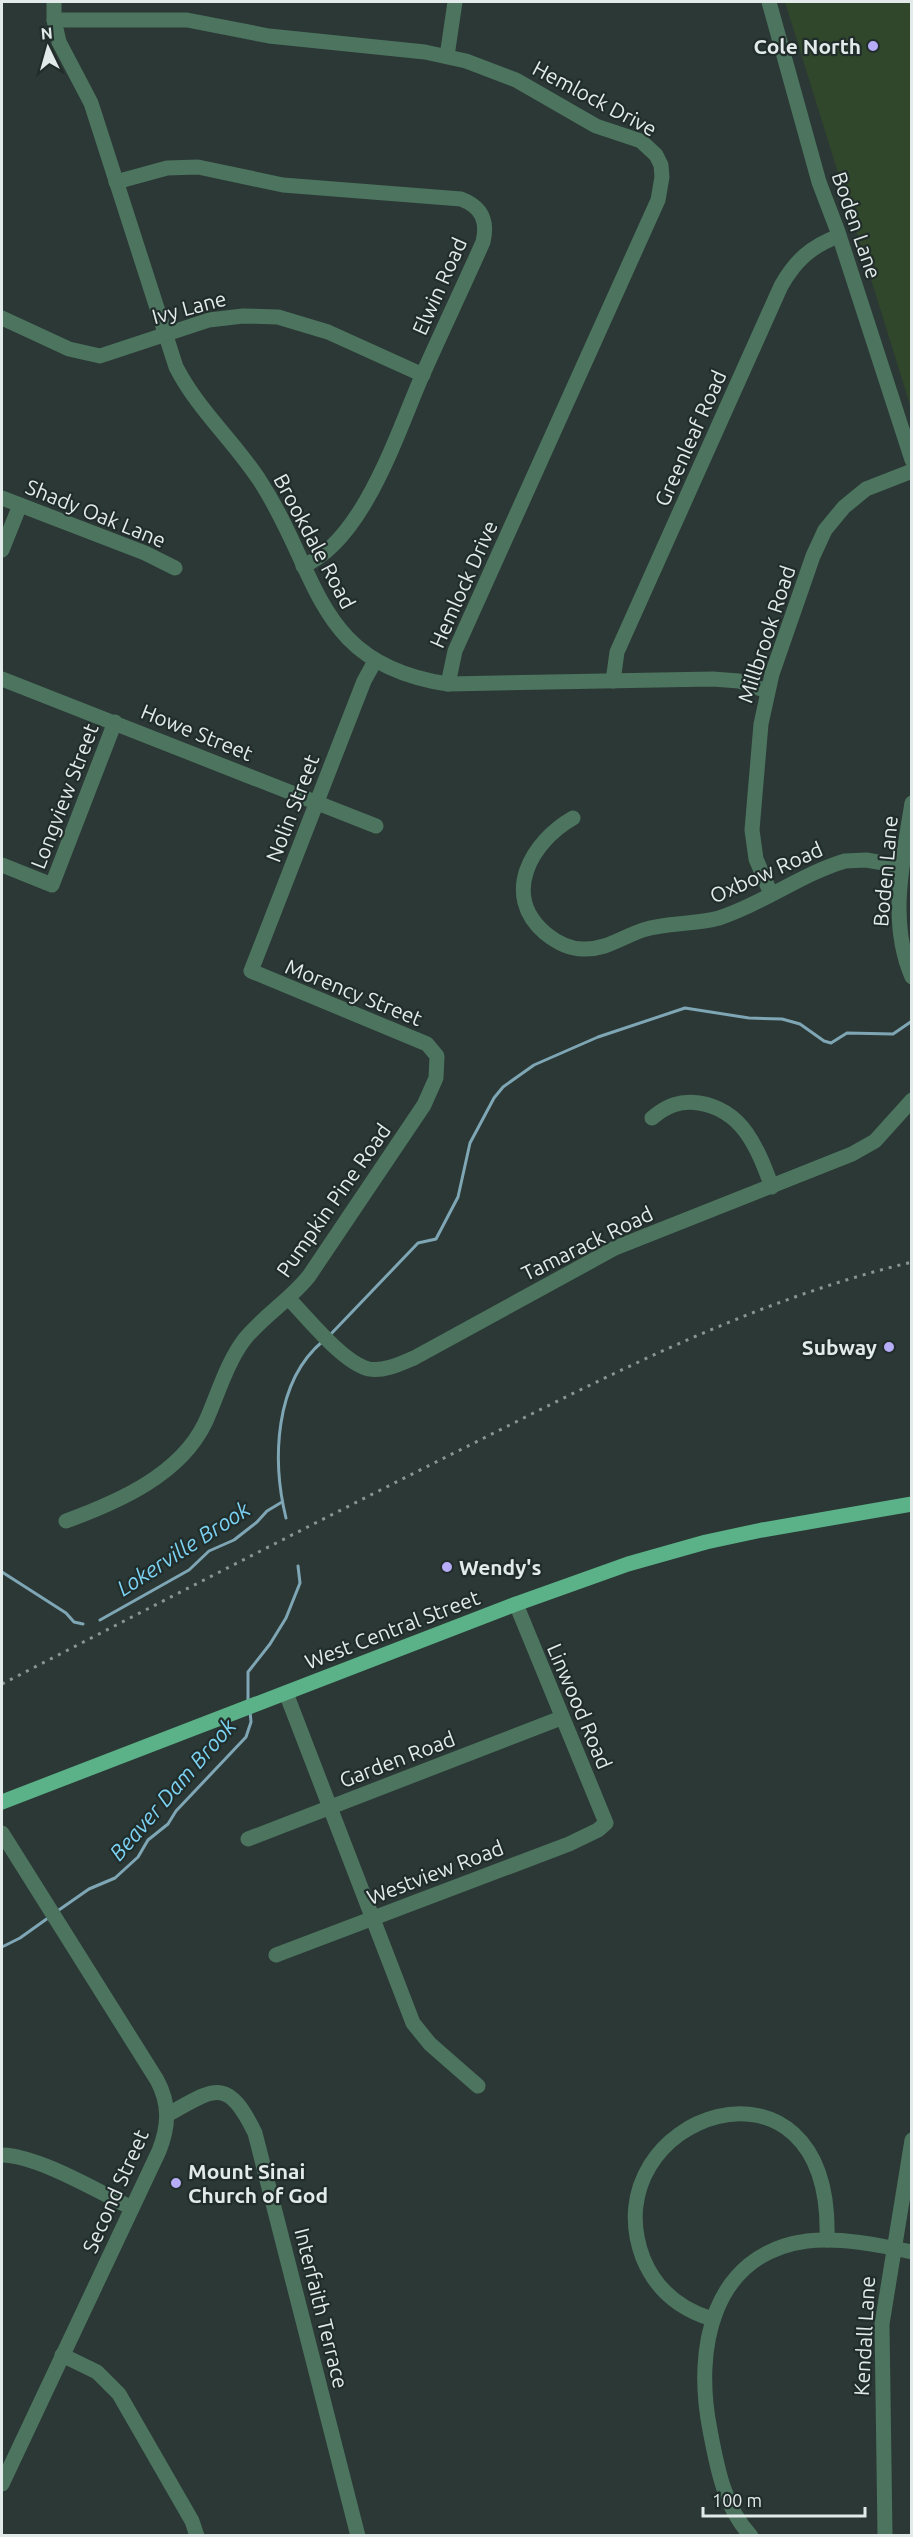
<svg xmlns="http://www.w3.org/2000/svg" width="913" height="2537" viewBox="0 0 913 2537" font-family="Ubuntu,sans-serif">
  <rect width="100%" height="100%" fill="#2b3835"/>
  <polygon fill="#31472b" points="785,2 911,2 911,408"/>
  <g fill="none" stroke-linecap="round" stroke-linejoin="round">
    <g stroke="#7fa6b5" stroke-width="3">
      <polyline points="330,1335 418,1243 436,1239 458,1197 470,1143 494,1098 503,1087 534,1065 598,1037 685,1008 749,1018 782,1019 800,1024 824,1041 831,1043 847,1033 893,1034 912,1021"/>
      <path d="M286,1518c-14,-57 -12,-136 37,-177"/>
      <polyline points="2,1572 66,1613 74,1622 83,1624"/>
      <polyline points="100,1620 189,1570 209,1551 234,1540 257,1522 267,1511 282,1502"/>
      <polyline points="248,1702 248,1672 270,1644 286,1618 300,1583 298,1566"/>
      <polyline points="56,1912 89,1889 115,1878 138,1857 148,1840 168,1824 176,1811 246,1737 251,1722 250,1711"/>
      <polyline points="2,1947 20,1938 48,1918"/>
    </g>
    <g stroke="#4c745f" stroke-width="15">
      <path d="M54,2v18l5,22 32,61 85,264c22,43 58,74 84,114 61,94 54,183 188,203l265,-5 26,2 28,10"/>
      <polyline points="769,2 819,182 838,232 912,460"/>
      <polyline points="54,20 187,20 269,36 425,52 466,61 516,80 596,126 641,141 656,155 661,165 662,177 658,200 455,651 448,684"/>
      <polyline points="447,56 455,2"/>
      <path d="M116,182l51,-14 31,-1 85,18 178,14c21,8 27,22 22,43 -20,45 -41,89 -61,134 -25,57 -58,164 -119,190"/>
      <polyline points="2,318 69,349 100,356 209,320 243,316 278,317 328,332 423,375"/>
      <polyline points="2,498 145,553 175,568"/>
      <polyline points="2,550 20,505"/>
      <polyline points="2,679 376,826"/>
      <path d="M613,681l4,-29 164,-366c14,-25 30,-40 58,-50"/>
      <path d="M912,803c-9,57 -24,119 0,174"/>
      <path d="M573,818c-42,24 -72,77 -28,115 11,9 24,16 38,16 23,1 39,-12 60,-19 24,-8 51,-5 76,-12 44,-14 82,-44 126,-57l21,-1 36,6"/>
      <polyline points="2,865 52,885 115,722"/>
      <polyline points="771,894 756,859 752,830 761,724 772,674 813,556 825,530 844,507 866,489 912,471"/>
      <path d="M652,1118c14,-12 28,-18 47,-15 45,7 59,47 73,84"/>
      <path d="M289,1299c19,19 54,64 80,70 15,3 33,-6 45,-11l201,-110 237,-94 23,-13 37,-41"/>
      <path d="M66,1521c52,-19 114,-46 139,-98 12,-26 21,-59 39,-83 19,-24 46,-40 65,-64l115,-171 12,-27 1,-22 -10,-12 -176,-73 113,-290 11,-20"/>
      <polyline points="286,1693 413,2023 430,2044 478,2086"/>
      <path d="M2,1833l155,247c13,24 12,46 2,71l-157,333"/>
      <polyline points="248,1839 561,1718"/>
      <polyline points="276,1955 569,1844 598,1830 606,1823 516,1604"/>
      <path d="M167,2115c48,-27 60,-39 88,18l103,403"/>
      <path d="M2,2155c37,1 95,36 130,53"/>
      <path d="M712,2319c-33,-10 -56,-29 -69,-61 -54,-142 191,-229 184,-18"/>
      <polyline points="62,2355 97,2372 119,2394 192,2521 197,2536"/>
      <path d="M751,2536c-27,-29 -34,-69 -41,-106 -16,-80 1,-176 97,-189 33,-4 72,4 105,11"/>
      <polyline points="885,2536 882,2324 912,2140"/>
    </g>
    <polyline stroke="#5bb288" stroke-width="15" points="2,1802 516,1604 628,1564 706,1542 762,1530 912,1504"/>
    <path stroke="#8a9593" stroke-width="3" stroke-dasharray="3 6" stroke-linecap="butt" d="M2,1684c157,-81 314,-162 472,-241 141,-71 283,-144 438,-181"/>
  </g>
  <g fill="#b6acf8" stroke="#212d2b" stroke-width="2">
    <circle cx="873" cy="46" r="6"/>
    <circle cx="889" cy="1347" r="6"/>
    <circle cx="447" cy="1567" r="6"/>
    <circle cx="176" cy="2183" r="6"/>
  </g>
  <g text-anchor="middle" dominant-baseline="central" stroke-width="4.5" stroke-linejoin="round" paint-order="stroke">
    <g font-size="21" font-weight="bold" fill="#e3ebea" stroke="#212d2b" text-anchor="end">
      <text x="861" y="46">Cole North</text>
      <text x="877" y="1347">Subway</text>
      <text x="459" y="1567" text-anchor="start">Wendy's</text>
      <text x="188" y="2171" text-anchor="start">Mount Sinai<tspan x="188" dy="24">Church of God</tspan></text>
    </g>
    <g font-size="21" fill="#e3ebea" stroke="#212d2b">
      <text transform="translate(595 98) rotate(28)">Hemlock Drive</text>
      <text transform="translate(857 225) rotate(71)">Boden Lane</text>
      <text transform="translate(439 286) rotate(-66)">Elwin Road</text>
      <text transform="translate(189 307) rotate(-15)">Ivy Lane</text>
      <text transform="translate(690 438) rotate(-66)">Greenleaf Road</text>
      <text transform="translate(96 513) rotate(22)">Shady Oak Lane</text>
      <text transform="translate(315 541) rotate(62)">Brookdale Road</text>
      <text transform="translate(463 584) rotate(-66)">Hemlock Drive</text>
      <text transform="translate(766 634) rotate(-72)">Millbrook Road</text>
      <text transform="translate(197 732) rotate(22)">Howe Street</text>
      <text transform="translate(64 796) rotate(-69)">Longview Street</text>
      <text transform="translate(292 808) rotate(-69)">Nolin Street</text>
      <text transform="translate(885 871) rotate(-85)">Boden Lane</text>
      <text transform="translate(766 872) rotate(-24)">Oxbow Road</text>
      <text transform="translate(354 992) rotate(22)">Morency Street</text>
      <text transform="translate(333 1200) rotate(-55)">Pumpkin Pine Road</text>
      <text transform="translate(587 1243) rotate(-26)">Tamarack Road</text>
      <text transform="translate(392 1629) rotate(-21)">West Central Street</text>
      <text transform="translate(580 1706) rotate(67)">Linwood Road</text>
      <text transform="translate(397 1759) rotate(-21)">Garden Road</text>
      <text transform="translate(435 1872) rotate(-21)">Westview Road</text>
      <text transform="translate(115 2191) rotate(-66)">Second Street</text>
      <text transform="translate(322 2308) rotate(76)">Interfaith Terrace</text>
      <text transform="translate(864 2336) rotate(-87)">Kendall Lane</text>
    </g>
    <g font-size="22" font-style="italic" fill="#7cd2f3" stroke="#212d2b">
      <text transform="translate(183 1548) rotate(-33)">Lokerville Brook</text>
      <text transform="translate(172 1789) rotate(-49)">Beaver Dam Brook</text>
    </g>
  </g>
  <rect width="913" height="2537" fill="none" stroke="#e3ebea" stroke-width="6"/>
  <g transform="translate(48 48) rotate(355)" stroke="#212d2b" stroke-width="4.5" paint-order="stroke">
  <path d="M0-4.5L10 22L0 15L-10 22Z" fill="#e3ebea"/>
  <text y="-9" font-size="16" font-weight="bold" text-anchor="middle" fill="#e3ebea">N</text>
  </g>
  <path d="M703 2507v9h162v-9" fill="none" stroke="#e3ebea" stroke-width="3"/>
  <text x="712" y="2507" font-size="18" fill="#e3ebea" stroke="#212d2b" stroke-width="4.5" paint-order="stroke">100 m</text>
</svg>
